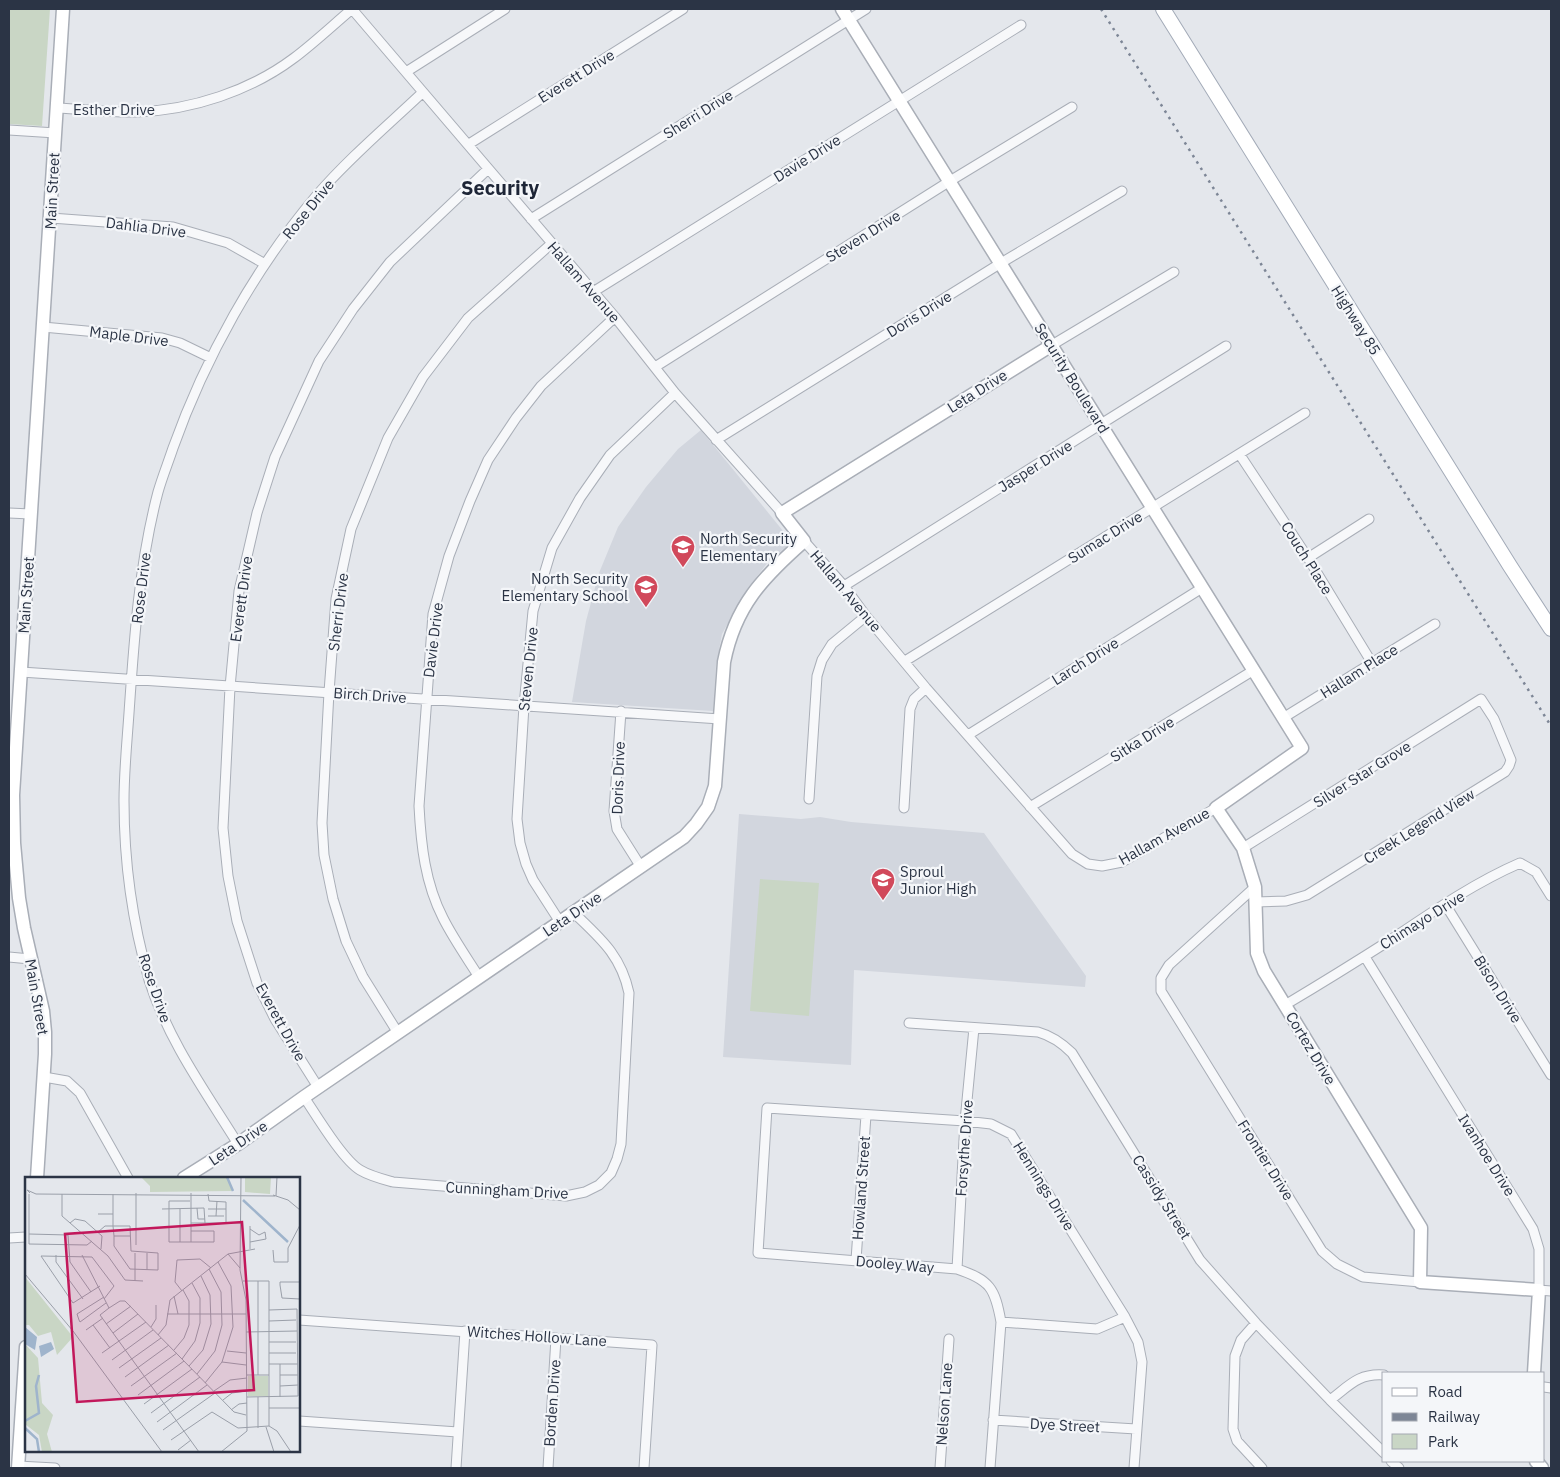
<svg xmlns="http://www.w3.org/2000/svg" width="1560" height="1477" viewBox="0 0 1560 1477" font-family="'IBM Plex Sans',sans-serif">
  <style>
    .built { fill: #d2d6de }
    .green { fill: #c9d6c5 }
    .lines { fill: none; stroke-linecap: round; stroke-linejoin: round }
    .street-casing { stroke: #a9aeb7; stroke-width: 11 }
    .secondary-casing { stroke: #a9aeb7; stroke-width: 15 }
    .primary-casing { stroke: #a3abb8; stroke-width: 16 }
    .street { stroke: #f7f8fa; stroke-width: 9 }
    .secondary { stroke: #fff; stroke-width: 12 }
    .primary { stroke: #fff; stroke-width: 14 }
    .rail { stroke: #7d8696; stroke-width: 2.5; stroke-dasharray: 2.5 5; stroke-linecap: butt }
    .labels { text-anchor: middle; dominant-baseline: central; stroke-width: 4.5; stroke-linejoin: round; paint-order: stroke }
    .street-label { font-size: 15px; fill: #2b3445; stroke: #f4f6f9 }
    .poi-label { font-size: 15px; fill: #2b3445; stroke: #f4f6f9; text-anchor: start }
    .district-label { font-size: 20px; font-weight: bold; fill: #1d2536; stroke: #f4f6f9 }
    .inset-river { fill: none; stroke: #9fb4cc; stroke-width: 2.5 }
    .inset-road { fill: none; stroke: #9a9fa9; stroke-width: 1 }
    .view { fill: #c2185b; fill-opacity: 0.15; stroke: #c2185b; stroke-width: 2.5 }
    .inset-edge { fill: none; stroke: #2b3445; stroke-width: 2.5 }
  </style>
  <rect width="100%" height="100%" fill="#e4e7ec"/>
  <path class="built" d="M701,430L792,542L768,562L747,589L722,634L716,666L713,711L572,702L586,621L599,573L618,527L646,487L678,449Z
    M739,814L801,819L820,817L851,822L984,833L1086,976L1085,987L854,970L851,1065L723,1057Z"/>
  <path class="green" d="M9,9H50L42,126L9,124Z
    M760,879L819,883L809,1016L750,1011Z"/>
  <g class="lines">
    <defs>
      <path id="street" d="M352,9L615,317L675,393L782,513
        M406,72L505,9
        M57,108C84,109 111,113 137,112C192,110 250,91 294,58C314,43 333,25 352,9
        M9,130L56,133
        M469,144L683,9
        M51,218L173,227L228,243L265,264
        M531,219L866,9
        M593,292L1021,25
        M43,327L162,338L180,343L211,358
        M1052,345L1174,272
        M655,367L950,181L1072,107
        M716,440L1001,263L1122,191
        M1240,455L1308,558L1372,663
        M9,513L31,514
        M804,541L844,586L866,616L926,688L1072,854L1088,864L1102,866L1122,862L1216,808
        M1308,558L1369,519
        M844,586L1109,419L1226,346
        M905,661L1305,413
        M21,672L720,719
        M621,711L614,811L617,829L641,867
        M1283,718L1435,624
        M968,735L1202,588
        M809,799L817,676L822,660L832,644L866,616
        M1030,807L1254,670
        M904,808L910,709L914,699L926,688
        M1243,848L1481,699L1494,719L1511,760L1509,766L1505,772L1307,895L1286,901L1255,902
        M1255,887L1169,965L1161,978V991L1322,1251L1337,1264L1363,1277L1420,1282
        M1445,904L1551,1075
        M560,922L533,880L526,864L520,843L517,819L524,706L533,611L552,548L580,498L610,455L675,393
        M9,957L30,959
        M1365,957L1533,1229L1539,1249V1290L1551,1291
        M479,977C467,958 453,938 443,918C425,883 421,845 419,806L433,614L449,556L470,501L488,460L516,418L541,386L615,317
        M1285,1005C1322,983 1359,960 1395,937C1435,910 1476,882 1520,863L1536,872L1551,896
        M909,1023L1038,1032C1052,1036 1062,1043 1072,1053L1200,1260L1256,1323L1330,1400L1384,1453
        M398,1033L363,977L346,941L333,899L324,855L322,823L329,692L336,599L351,529L388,438L423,377L468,318L551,244
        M44,1077L67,1081L80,1093L128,1178
        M318,1087L275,1019L257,983L237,921L228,876L223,828L230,687L239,591L257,513L275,457L319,361L353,309L390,262L488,169
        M304,1097C316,1115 343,1160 360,1170C370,1176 382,1179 393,1182L566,1196L585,1192L599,1185L611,1173L617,1159L621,1144L629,993C621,955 600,938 574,913
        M238,1144C205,1091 168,1040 149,980C132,921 124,861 124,801C124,771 127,742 129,713C134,640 139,564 158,492C162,478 168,463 173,448C205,358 255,268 317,195C349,158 387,126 422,93
        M9,1238L26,1237
        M856,1260L866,1115
        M957,1269L965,1121L974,1028
        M299,1320L652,1345L644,1468
        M1001,1322L1097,1329L1125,1317
        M1256,1323L1241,1340L1235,1356L1233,1429L1237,1441L1262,1468
        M1544,1387L1551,1388
        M1330,1400C1349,1386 1358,1373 1384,1375
        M993,1420L1136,1429
        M299,1421L458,1432
        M1391,1461L1399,1468
        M18,1466L55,1468
        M456,1468L465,1331
        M548,1468L556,1338
        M940,1468L949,1339
        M990,1468L1001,1322C995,1288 990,1280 957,1269L758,1253L767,1108L965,1121L991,1124L1011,1134L1125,1317L1138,1342L1142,1362L1134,1468"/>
      <path id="secondary" d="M842,9L1302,748L1216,808L1243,848L1255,887L1257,953L1264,971L1421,1228L1420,1282L1539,1290L1534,1373
        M37,1178L45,1054V1032L43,1011L24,928L19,898L14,843L13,795L63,9
        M184,1178L238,1144L304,1097L684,837L696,824L708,807L715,786L724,662C735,606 763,577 804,541L782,513L1052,345
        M1536,1461L1542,1468
        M18,1468L26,1347"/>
      <path id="primary" d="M1163,9L1510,566L1551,629"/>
    </defs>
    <use href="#street" class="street-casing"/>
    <use href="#secondary" class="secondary-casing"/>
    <use href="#primary" class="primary-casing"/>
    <use href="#street" class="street"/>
    <use href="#secondary" class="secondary"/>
    <use href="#primary" class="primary"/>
    <path class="rail" d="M1101,9L1551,726"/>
  </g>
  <defs>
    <symbol id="school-pin" viewBox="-11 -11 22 30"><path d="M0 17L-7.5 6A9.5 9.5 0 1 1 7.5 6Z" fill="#d1495b" stroke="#f4f6f9"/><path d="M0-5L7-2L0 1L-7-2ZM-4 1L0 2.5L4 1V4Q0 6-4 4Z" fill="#fff"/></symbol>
  </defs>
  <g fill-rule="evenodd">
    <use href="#school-pin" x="669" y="533" width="28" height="38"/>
    <use href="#school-pin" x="632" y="573" width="28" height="38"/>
    <use href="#school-pin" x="869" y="866" width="28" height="38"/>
  </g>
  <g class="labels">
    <g class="street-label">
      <text transform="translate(576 76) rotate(-32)">Everett Drive</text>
      <text x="114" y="109">Esther Drive</text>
      <text transform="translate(698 114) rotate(-32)">Sherri Drive</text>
      <text transform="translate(807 158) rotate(-32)">Davie Drive</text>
      <text transform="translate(52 191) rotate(-87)">Main Street</text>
      <text transform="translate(308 209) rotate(-51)">Rose Drive</text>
      <text transform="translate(146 227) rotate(7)">Dahlia Drive</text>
      <text transform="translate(863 236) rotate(-32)">Steven Drive</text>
      <text transform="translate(584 282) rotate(49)">Hallam Avenue</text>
      <text transform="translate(919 314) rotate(-32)">Doris Drive</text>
      <text transform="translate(1356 320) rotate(58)">Highway 85</text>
      <text transform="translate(129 336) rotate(7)">Maple Drive</text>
      <text transform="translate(1072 378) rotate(58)">Security Boulevard</text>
      <text transform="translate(977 391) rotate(-32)">Leta Drive</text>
      <text transform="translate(1035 466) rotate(-32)">Jasper Drive</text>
      <text transform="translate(1105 537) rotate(-32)">Sumac Drive</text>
      <text transform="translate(1307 558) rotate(58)">Couch Place</text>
      <text transform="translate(141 588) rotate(-83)">Rose Drive</text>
      <text transform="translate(846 591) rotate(50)">Hallam Avenue</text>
      <text transform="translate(26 595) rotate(-86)">Main Street</text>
      <text transform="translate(241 599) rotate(-82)">Everett Drive</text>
      <text transform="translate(338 612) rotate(-83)">Sherri Drive</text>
      <text transform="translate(433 640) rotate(-83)">Davie Drive</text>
      <text transform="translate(1085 661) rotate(-32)">Larch Drive</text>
      <text transform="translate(528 669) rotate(-84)">Steven Drive</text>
      <text transform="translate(1359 671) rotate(-32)">Hallam Place</text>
      <text transform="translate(370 695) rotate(4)">Birch Drive</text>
      <text transform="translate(1142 739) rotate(-32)">Sitka Drive</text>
      <text transform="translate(1362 774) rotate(-32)">Silver Star Grove</text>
      <text transform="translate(618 778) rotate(-88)">Doris Drive</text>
      <text transform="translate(1419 826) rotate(-32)">Creek Legend View</text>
      <text transform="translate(1164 836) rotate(-29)">Hallam Avenue</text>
      <text transform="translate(572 914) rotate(-34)">Leta Drive</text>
      <text transform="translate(1422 920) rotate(-32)">Chimayo Drive</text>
      <text transform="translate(155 988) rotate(71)">Rose Drive</text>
      <text transform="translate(1498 989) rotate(58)">Bison Drive</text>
      <text transform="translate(37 997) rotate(80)">Main Street</text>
      <text transform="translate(281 1022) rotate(61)">Everett Drive</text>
      <text transform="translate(1311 1048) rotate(59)">Cortez Drive</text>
      <text transform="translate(238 1143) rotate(-34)">Leta Drive</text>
      <text transform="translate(964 1148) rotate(-86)">Forsythe Drive</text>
      <text transform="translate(1487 1155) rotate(58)">Ivanhoe Drive</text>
      <text transform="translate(1266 1160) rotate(58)">Frontier Drive</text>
      <text transform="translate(1044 1186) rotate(58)">Hennings Drive</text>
      <text transform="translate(861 1188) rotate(-86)">Howland Street</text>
      <text transform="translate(507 1190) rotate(3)">Cunningham Drive</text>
      <text transform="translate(1162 1197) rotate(58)">Cassidy Street</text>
      <text transform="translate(895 1264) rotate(5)">Dooley Way</text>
      <text transform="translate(537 1336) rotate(4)">Witches Hollow Lane</text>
      <text transform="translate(552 1403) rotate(-86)">Borden Drive</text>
      <text transform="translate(944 1404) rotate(-86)">Nelson Lane</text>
      <text transform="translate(1065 1425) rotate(3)">Dye Street</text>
    </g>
    <g class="poi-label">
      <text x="700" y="538">North Security<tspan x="700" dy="17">Elementary</tspan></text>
      <text x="628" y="578" text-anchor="end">North Security<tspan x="628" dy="17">Elementary School</tspan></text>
      <text x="900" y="871">Sproul<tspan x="900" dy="17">Junior High</tspan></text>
    </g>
    <g class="district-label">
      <text x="500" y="187">Security</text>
    </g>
  </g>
  <g transform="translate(25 1177)">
    <rect width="275" height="275" fill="#e4e7ec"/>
    <path d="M116,0H202L207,14L125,15V9ZM220,0H246L245,17L220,15ZM0,100L48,160L32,178L26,155L13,159L4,148H0ZM0,167L13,181L17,226L28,238L22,257L27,275H17L14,258L0,247ZM223,199H243V219H223Z" fill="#c9d6c5"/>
    <path d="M0,150L12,160L10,173L0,167ZM26,165L29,172L16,180L14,169Z" fill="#9fb4cc"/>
    <path class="inset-river" d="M202,0L208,14M218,23L263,65M0,244L14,236L11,209L14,198M0,251L12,262L14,275"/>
    <path class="inset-road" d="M5,16L2,13L11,17L250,19M37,17V39L83,79L100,103L118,104M183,17L184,24L201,25V46M248,18L263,23L275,33M251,19L252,0M165,24H144V65H189V54H166M172,31L173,42H180M137,32L179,31L180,46M155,32V65M183,32H201M73,37H88M183,39H199M191,39L192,24M45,46L50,42L60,44L77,59L76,72M166,46H215M225,49V65M225,52L234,58L240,55L241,62L225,65V72M73,55L80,49H105L106,74L133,76V93L105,92L89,69V59L88,49V17M4,57L43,58L45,85L66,115M89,59H105M166,65V16M4,67L62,68L67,64M4,67V17M111,68V16M248,73L249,85H263V71L275,48M122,76V93M203,77L215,91M31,78V85L58,122M57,78L84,131M0,97L48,154L137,275M110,104V76M218,104H244V249M233,104V198M275,105H255V108L257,121L275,122M75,109L48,126L16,79L67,80L89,109L79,122M157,114L150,105L152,83L175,82L186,91M149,119L153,137M79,120L52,137L54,143L55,145L81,126M142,137H221M244,144L271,143M81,147L106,129M68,148L85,171M126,150L131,142V128M61,153L78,141M221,155L272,154M88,156L113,137M133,158L141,148L145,123L203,77L230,72M244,165H271M149,173L159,161L164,148V124L158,113M202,174L221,176M77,176L121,145M244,176H271M157,182L170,164L175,146V121L167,106M87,183L128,153M197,185L221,188M244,187H273M255,187V220M164,189L178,173L186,147L185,118L176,99M94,191L136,161M172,197L190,174L197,148L196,115L184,92M222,198H244M255,198H273M100,200L144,168M180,206L197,185L208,150L206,109L193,85M106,209L152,176M255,209L273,208M189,214L205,203L222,201M113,218L159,184M222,220L273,219L272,132L244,133M233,220V251M198,223L207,216L221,214M119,227L167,192M244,231H275M206,233L214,227L222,226M126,236L175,200M132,245L182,208M244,249L252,254L266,275M241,250L249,275M138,253L190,216M146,263L187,235L213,251L244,249M153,273L166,263M174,275L75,138L84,131L95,124H100L209,235L221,238M196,275L222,254L221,123L215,93L216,0"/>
    <path class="view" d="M217,45L229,213L52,225L40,57Z"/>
    <rect width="275" height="275" class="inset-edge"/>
  </g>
  <rect width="1560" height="1477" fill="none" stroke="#2b3445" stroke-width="20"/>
  <rect x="1382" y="1372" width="162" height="90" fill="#f4f6f9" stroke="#a4a8b1"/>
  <rect x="1392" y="1388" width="25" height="8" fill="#ffffff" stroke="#a4a8b1"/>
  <text x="1428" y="1397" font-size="15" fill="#2b3445">Road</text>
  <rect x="1392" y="1413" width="25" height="8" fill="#7d8696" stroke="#a4a8b1"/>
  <text x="1428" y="1422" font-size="15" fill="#2b3445">Railway</text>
  <rect x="1392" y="1434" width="25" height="15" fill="#c9d6c5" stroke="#a4a8b1"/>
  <text x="1428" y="1447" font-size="15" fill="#2b3445">Park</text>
</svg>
